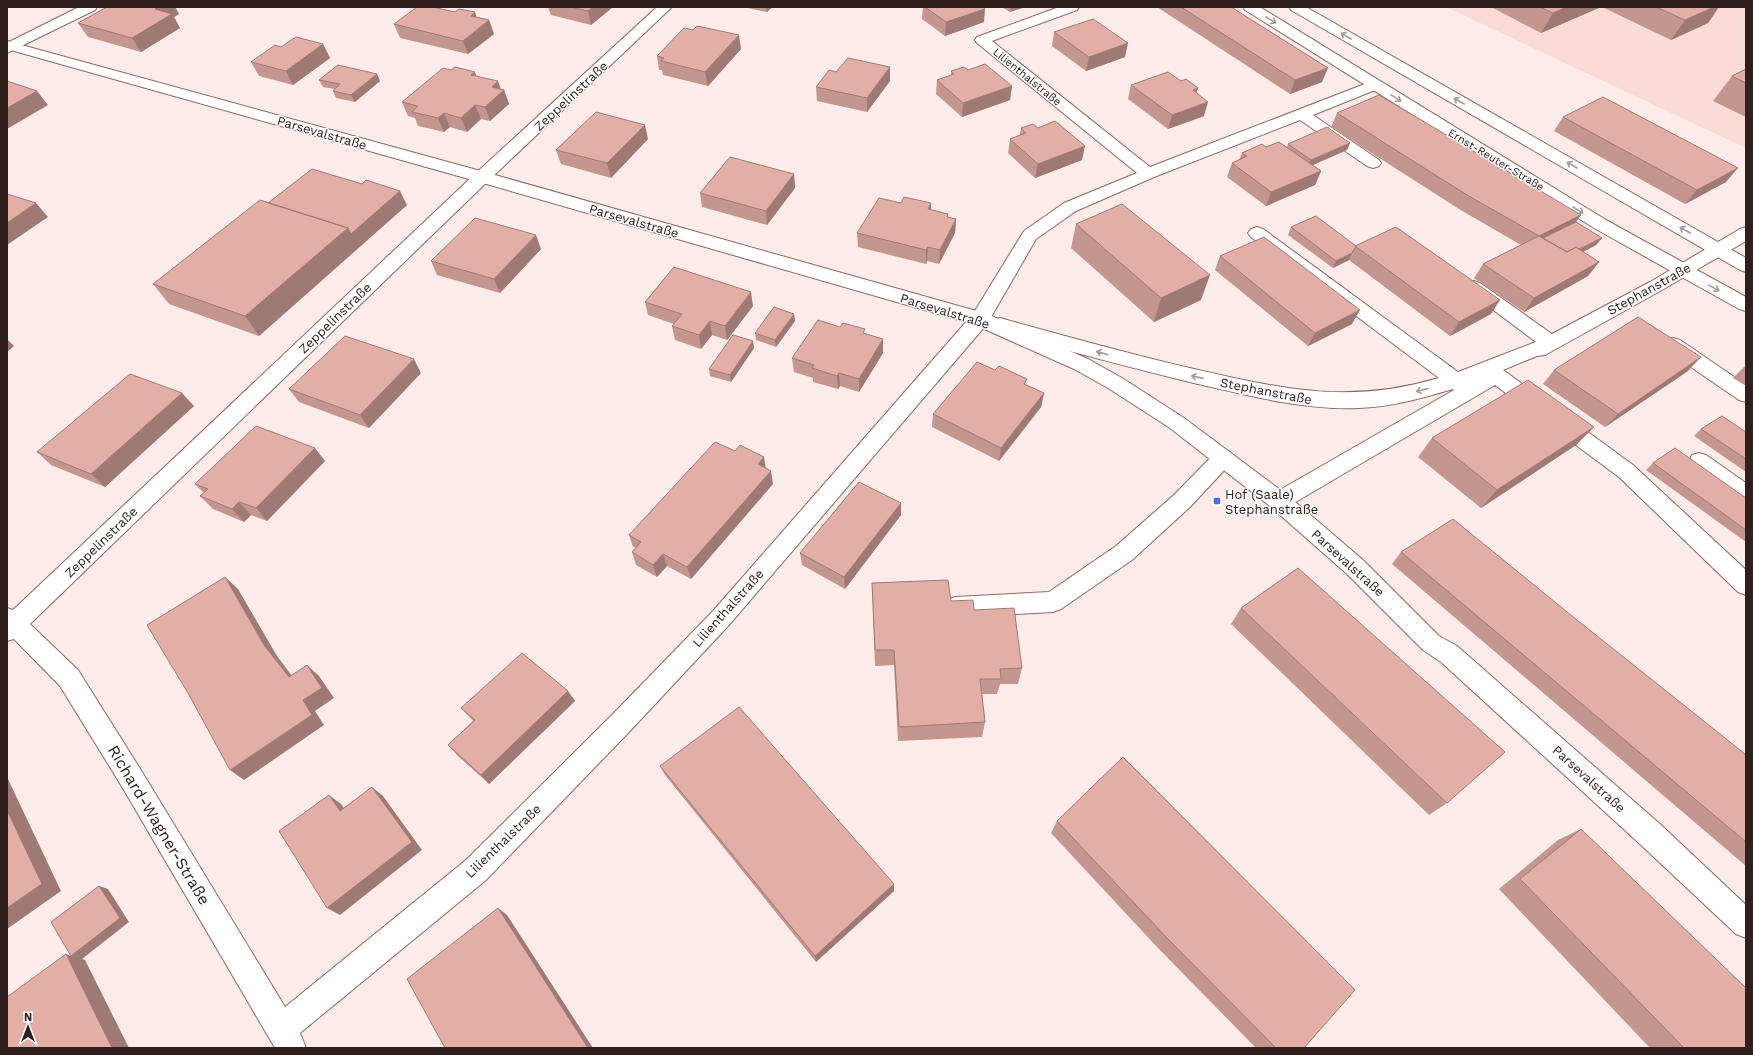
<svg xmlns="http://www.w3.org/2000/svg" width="1753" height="1055" viewBox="0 0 1753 1055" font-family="'Work Sans',sans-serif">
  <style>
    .built { fill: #fadbd6 }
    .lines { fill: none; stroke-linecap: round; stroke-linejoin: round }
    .minor-casing { stroke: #8d6862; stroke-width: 2 }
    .major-casing { stroke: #8d6862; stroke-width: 2 }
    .minor { fill: #fff; fill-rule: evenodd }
    .major { fill: #fff; fill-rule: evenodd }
    .wall { fill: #c3968e }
    .shaded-wall { fill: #9f7a74 }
    .building { fill: #e3aea5; stroke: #9f7a74 }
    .oneway { stroke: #a19b9a }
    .poi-dot { fill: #4a6fe2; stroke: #fdfdfd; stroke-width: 1.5 }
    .labels { text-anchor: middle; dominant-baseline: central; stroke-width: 3; stroke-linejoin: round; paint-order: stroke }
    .far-street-label { font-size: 11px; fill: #2f201e; stroke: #fdfdfd }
    .street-label { font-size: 13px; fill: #2f201e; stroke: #fdfdfd }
    .poi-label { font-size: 13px; fill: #2f201e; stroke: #fdfdfd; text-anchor: start }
    .near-street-label { font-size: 16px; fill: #2f201e; stroke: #fdfdfd }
  </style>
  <rect width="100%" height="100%" fill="#fcebe8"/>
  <path class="built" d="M1446,7H1746V148Z"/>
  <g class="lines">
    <defs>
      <path id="minor" d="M79,7H97L95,10L7,53V43Z
        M657,7H672L488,181L30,624L78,670L139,767L285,1007L466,860L612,715L713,611L973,314L1024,231L1064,203L1137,173L977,43L975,40L977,37L1059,7H1079L1077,10L992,41L1150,167L1370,82L1375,81L1380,82L1382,85L1380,88L1313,115L1379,160L1381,163L1379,166L1373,168L1367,166L1300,120L1154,177L1076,211L1036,239L987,324L729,625L630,731L486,880L300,1033L306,1048H275L121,785L60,686L14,639L7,641V608L13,610L476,173Z
        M1257,227L1263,229L1458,372L1536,342L1468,291L1465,287L1468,283L1474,281L1480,283L1552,334L1650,282L1740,229L1746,227V241L1662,290L1545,355L1537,356L1503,370L1633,465L1746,570V595L1738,592L1619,477L1495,385L1287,507L1279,510L1271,507L1268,501L1271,495L1454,390L1453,389C1422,398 1391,407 1359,408C1304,410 1250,396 1198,384C1129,367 1061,349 993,330L991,325L993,320L1000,318C1065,336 1129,354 1194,369C1283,389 1348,405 1439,378L1251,237L1248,233L1251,229Z
        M1673,338L1680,340L1746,385V402L1739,400L1666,350L1663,345L1666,340Z
        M1223,450L1230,452L1233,458L1230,464L1190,507L1132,560L1061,609L1053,612L955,617L947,614L943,607L947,600L955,597L1049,592L1116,546L1174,495L1216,452Z
        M1699,453L1706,455L1746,483V503L1738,500L1692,467L1689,461L1692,455Z"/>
      <path id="major" d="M1243,7H1260L1606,220L1746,297V311L1739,309L1594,228L1245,10Z
        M1289,7H1306L1746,258V272L1740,270L1291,10Z
        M7,41L488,173L987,314L1088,359L1122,378L1184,418L1287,495L1363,560L1439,636L1457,646L1661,825L1746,905V938L1736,934L1641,845L1441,662L1423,650L1347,574L1271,507L1170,428L1108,388L1074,369L973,324L476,181L7,49Z"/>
    </defs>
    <use href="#minor" class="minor-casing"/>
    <use href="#major" class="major-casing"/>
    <use href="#minor" class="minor"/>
    <use href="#major" class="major"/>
  </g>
  <path class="wall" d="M107,7H175L179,14L174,17L180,28L141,52L88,37L78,23Z
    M548,7H613L591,25L551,15Z
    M743,7H772L767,12Z
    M923,7H983L984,22L945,36L922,19Z
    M1002,7H1025L1010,12Z
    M1157,7H1231L1322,82L1290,94Z
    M1491,7H1601L1541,33Z
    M1602,7H1719L1708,23L1671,40Z
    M455,12L489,20L494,34L468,54L400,38L394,24Z
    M1054,32L1125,57L1086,71L1052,46Z
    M323,44L330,58L293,85L259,76L251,62L281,47Z
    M741,49L708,86L663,75L662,70H659L657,56Z
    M890,67V81L867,112L817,101L816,87Z
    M1746,69V117L1713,101L1732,76Z
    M968,70L1012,86L1010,100L962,117L936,94L937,80L951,75V71Z
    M377,74L380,81L355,102L336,98L333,91L334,89L323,87L319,80Z
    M476,76L500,89L504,90L509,104L490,121L481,119L467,132L450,127L444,132L418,126L415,118L408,116L402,102Z
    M1131,85L1204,116L1168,129L1128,99Z
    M1337,113L1581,215L1576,222L1602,238L1596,245L1583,252L1599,262L1588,276L1524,312L1474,278L1483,264L1521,245L1459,209L1331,127Z
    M1563,117L1726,182L1685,204L1554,131Z
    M1021,128L1082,160L1035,178L1008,153L1010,139L1020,135Z
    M648,139L611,178L561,164L556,150Z
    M1350,143L1347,150L1313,165L1321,171L1315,185L1266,206L1227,177L1232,163L1239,160L1242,153L1266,147H1287L1288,144Z
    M794,174L795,188L767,225L702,207L700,193Z
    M901,203H931V210L948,217L956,219L955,233L939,264L927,261L926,264L858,247L857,233Z
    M407,205L259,336L169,304L153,284Z
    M1076,224L1201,300L1154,322L1071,248Z
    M1291,227L1356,246L1491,314L1450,336L1349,260L1333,268L1288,235Z
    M541,249L500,293L437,275L431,261Z
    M1220,256L1352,324L1308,346L1215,270Z
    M645,302L753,306L727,340L712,335L701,349L675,340L672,326L674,324L648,315Z
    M794,314L795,321L776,347L756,340L755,333Z
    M865,334L883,339V353L859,392L840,386L838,389L813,382V378L794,372L792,358Z
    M754,348L731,382L710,376L709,369Z
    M1746,365V386L1733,378Z
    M1554,370L1688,371L1605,427L1543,384Z
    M421,373L369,428L299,402L289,389Z
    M1026,385L1044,393L1041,407L999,461L932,427L933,414Z
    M194,406L105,487L51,465L37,452Z
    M1594,427L1576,445L1481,508L1418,457L1432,438Z
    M1701,429L1746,432V472L1694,436Z
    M325,461L267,521L251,515L244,522L213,509L200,496L204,493L195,484Z
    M1653,463L1746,498V542L1646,470Z
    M766,469L773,484L691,579L667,566L657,577L636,565L632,552L636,548L633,547L629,535Z
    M901,503V515L845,589L802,565L800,553Z
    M1401,552L1577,620L1746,755V866L1392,564Z
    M872,583L951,601L974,610L1022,668L1018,684H1000L997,694H982L985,722L982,737L898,741L894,665L875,666Z
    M1241,608L1447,803L1429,815L1231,624Z
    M568,691L575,701L489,784L457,755L448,745L473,721L461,708Z
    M660,766L894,891L816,962L665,775Z
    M1057,821L1304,1048H1256L1157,947L1051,833Z
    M1581,829L1746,1048H1650L1499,889L1558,840Z"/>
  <path class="shaded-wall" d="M159,7H175L179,14L174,17L180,28L141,52L132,38L155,9Z
    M593,7H613L591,25L588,11Z
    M766,7H772L767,12Z
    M1011,7H1025L1010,12Z
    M1567,7H1601L1541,33L1553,13Z
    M1714,7H1719L1708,23L1671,40L1685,20Z
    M985,9L984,22L945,36L946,22Z
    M475,12L479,26L471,16Z
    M489,20L494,34L468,54L463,41Z
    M739,35L741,49L708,86L705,72Z
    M1128,43L1125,57L1086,71L1089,57Z
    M323,44L330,58L293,85L286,71Z
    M890,67V81L867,112V98Z
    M1328,68L1322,82L1290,94L1295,80Z
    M475,72L480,86L471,75Z
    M377,74L380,81L355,102L351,95Z
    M498,81L502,92L504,90L509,104L490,121L485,107L492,87Z
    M1012,86L1010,100L962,117L963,103Z
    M1198,88L1194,102L1193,90Z
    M37,91L48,105L7,129V108Z
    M1208,102L1204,116L1168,129L1172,115Z
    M475,105L481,119L467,132L461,118Z
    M444,113L450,127L444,132L438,118Z
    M645,125L648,139L611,178L607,163Z
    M1350,143L1347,150L1308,167L1311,160Z
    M1085,146L1082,160L1035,178L1038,164Z
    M1738,168L1726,182L1685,204L1697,190Z
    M1321,171L1315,185L1266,206L1271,192Z
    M794,174L795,188L767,225L766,211Z
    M400,191L407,205L259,336L245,316L348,228Z
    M36,203L48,217L7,245V223Z
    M931,203V217L928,209Z
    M1581,215L1570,229L1538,245L1539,236Z
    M956,219L955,233L939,264L940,250Z
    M536,235L541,249L500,293L494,279Z
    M1602,238L1596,245L1556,266L1562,259Z
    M928,247L927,261L926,264V250Z
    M1352,253L1349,260L1333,268L1336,261Z
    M1599,262L1588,276L1524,312L1534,298Z
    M1210,275L1201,300L1154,322L1161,298Z
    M751,292L753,306L727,340L725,326Z
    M1500,300L1491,314L1450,336L1459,322Z
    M1360,310L1352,324L1308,346L1315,333Z
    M794,314L795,321L776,347L775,340Z
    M710,321L712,335L701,349L699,335Z
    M7,339L14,346L7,352Z
    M883,339V353L859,392V379Z
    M753,341L754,348L731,382L730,375Z
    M1701,357L1688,371L1605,427L1618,414Z
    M414,359L421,373L369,428L360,415Z
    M839,373L840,386L838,389L837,376Z
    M182,393L194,406L105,487L91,474Z
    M1044,393L1041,407L999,461L1001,448Z
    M1594,427L1576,445L1481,508L1497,490Z
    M315,448L325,461L267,521L256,508Z
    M764,457L766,470L758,464Z
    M771,471L773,484L691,579L687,567Z
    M239,502L251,515L244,522L232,509Z
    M901,503V515L845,589L844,577Z
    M663,554L667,566L657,577L653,565Z
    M225,577L238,589L277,656L301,688L289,677L264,645Z
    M307,665L319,676L334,698L315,711L324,725L244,780L230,770L303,700Z
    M568,691L575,701L489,784L481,775Z
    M7,777L61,891L7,929Z
    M372,787L383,796L422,850L340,915L327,908Z
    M329,795L341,804L352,820L340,811Z
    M894,884V891L816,962L815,956Z
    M99,886L108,889L129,922L82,959L85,960L129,1048H112L66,954L71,956Z
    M498,908L507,915L593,1048H588Z"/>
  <path class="building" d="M107,7H159L155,9L172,14L132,38L78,23Z
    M417,7H432L455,12L459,9L475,12L471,16L489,20L463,41L394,24Z
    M571,7H593L588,11Z
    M925,7H983L985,9L946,22Z
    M1181,7H1231L1328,68L1295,80Z
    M1540,7H1567L1553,13Z
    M1656,7H1714L1685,20Z
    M1093,19L1128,43L1089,57L1054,32Z
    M697,26L739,35L705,72L661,61L664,58L657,56L684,28L693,30Z
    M296,37L323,44L286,71L251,62L275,45L281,47Z
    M848,58L890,67L867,98L816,87L829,70L836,72Z
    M985,64L1012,86L963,103L937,80L954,74L951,71L964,67L968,70Z
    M338,65L377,74L351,95L333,91L340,84L319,80Z
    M455,67L475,72L471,75L498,81L492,87L504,90L485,107L475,105L461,118L444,113L438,118L412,112L418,106L402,102L443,68L451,70Z
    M1746,69V83L1732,76Z
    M1168,72L1181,81L1186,79L1198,88L1193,90L1208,102L1172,115L1131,85Z
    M7,81L37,91L7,108Z
    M1379,95L1581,215L1539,236L1467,195L1337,113Z
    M1603,97L1738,168L1697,190L1563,117Z
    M596,112L645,125L607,163L556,150Z
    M1055,121L1085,146L1038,164L1010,139L1026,133L1021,128L1033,124L1038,128Z
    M1327,127L1350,143L1311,160L1288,144Z
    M1279,142L1321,171L1271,192L1232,163L1247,156L1242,153L1262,144L1266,147Z
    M730,157L794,174L766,211L700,193Z
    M312,169L362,184L366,180L400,191L351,234L348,228L268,203Z
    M7,194L36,203L7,223Z
    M904,197L931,203L928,209L948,214L947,217L956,219L940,250L928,247L926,250L857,233L879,198L901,203Z
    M260,200L348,228L245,316L153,284Z
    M1122,204L1210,275L1161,298L1076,224Z
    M1316,216L1356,246L1352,253L1336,261L1291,227Z
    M475,218L536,235L494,279L431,261Z
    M1576,222L1602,238L1579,249L1576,247L1567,252L1543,238Z
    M1396,227L1500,300L1459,322L1355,246Z
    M1539,236L1567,252L1576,247L1599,262L1534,298L1483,264Z
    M1264,237L1360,310L1315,333L1220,256Z
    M674,267L751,292L725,326L710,321L699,335L672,326L682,314L645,302Z
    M774,307L794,314L775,340L755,333Z
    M1638,317L1701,357L1618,414L1554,370Z
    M818,320L840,327L843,323L865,329L863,333L883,339L859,379L839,373L837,376L812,368L814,365L792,358Z
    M733,335L753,341L730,375L709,369Z
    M345,336L414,359L360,415L289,389Z
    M977,362L995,370L999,366L1027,379L1024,384L1044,393L1001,448L933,414Z
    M130,374L182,393L91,474L37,452Z
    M1528,380L1594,427L1497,490L1432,438Z
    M1722,416L1746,432V459L1701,429Z
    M256,426L315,448L256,508L239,502L232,509L200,496L208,489L195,484Z
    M715,442L735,451L740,445L764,457L758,464L771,471L687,567L663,554L653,565L632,552L641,542L629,535Z
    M1675,448L1746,498V530L1653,463Z
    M859,482L901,503L844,577L800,553Z
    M1453,519L1577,620L1715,730L1746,755V842L1401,552Z
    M1298,568L1505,752L1447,803L1241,608Z
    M225,577L264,645L289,677L307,665L322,688L303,700L312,715L230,770L188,693L147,625Z
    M948,580L951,601L973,600L974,610L1014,608L1022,668L1000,669L1001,679H980L985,722L899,727L894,650H875L872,583Z
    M522,653L568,691L481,775L448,745L475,720L461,708Z
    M739,707L894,884L815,956L660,766Z
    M1123,757L1355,990L1304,1048H1276L1167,938L1057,821Z
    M372,787L412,842L327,908L279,831L329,795L340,811Z
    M7,810L42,884L7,908Z
    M1581,829L1746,988V1048H1684L1520,879Z
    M99,886L120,918L71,956L51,922Z
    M498,908L588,1048H445L407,979Z
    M66,954L112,1048H7V997Z"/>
  <defs><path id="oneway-shaft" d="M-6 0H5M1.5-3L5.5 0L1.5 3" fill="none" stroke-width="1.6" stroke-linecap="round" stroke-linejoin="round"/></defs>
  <g class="oneway">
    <use href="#oneway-shaft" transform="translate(1271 20) rotate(32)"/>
    <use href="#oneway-shaft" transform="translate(1346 36) rotate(-150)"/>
    <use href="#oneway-shaft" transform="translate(1396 98) rotate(32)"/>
    <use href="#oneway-shaft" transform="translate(1459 101) rotate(-150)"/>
    <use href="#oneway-shaft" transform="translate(1572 165) rotate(-150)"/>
    <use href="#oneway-shaft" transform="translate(1578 210) rotate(31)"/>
    <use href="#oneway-shaft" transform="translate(1685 230) rotate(-150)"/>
    <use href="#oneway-shaft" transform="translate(1714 288) rotate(29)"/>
    <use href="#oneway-shaft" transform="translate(1102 353) rotate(-164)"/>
    <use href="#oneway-shaft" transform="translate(1197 377) rotate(-167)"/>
    <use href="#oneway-shaft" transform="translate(1422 390) rotate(165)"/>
  </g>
  <rect class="poi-dot" x="1213" y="497" width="8" height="8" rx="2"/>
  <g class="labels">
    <g class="far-street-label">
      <text transform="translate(1027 77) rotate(39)">Lilienthalstraße</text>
      <text transform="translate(1496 160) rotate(31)">Ernst-Reuter-Straße</text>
    </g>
    <g class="street-label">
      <text transform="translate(571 96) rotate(-43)">Zeppelinstraße</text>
      <text transform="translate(322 133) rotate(16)">Parsevalstraße</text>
      <text transform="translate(634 221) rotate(16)">Parsevalstraße</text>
      <text transform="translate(1649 289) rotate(-29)">Stephanstraße</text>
      <text transform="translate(945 311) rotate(17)">Parsevalstraße</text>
      <text transform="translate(335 318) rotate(-44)">Zeppelinstraße</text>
      <text transform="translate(1266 391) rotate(11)">Stephanstraße</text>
      <text transform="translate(101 542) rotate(-44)">Zeppelinstraße</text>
      <text transform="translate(1348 563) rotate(42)">Parsevalstraße</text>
      <text transform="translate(728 608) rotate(-48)">Lilienthalstraße</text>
      <text transform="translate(1589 779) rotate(42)">Parsevalstraße</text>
      <text transform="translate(503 841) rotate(-44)">Lilienthalstraße</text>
    </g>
    <g class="poi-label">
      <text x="1225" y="494">Hof (Saale)<tspan x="1225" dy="15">Stephanstraße</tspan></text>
    </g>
    <g class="near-street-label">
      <text transform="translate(159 825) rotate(59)">Richard-Wagner-Straße</text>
    </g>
  </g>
  <rect width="1753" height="1055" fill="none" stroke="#2f201e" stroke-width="16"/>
  <g transform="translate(28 1027)" stroke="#fdfdfd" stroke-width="3" paint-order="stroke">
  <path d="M0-3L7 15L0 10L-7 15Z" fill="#2f201e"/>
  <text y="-6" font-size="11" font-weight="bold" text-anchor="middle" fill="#2f201e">N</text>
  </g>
</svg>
